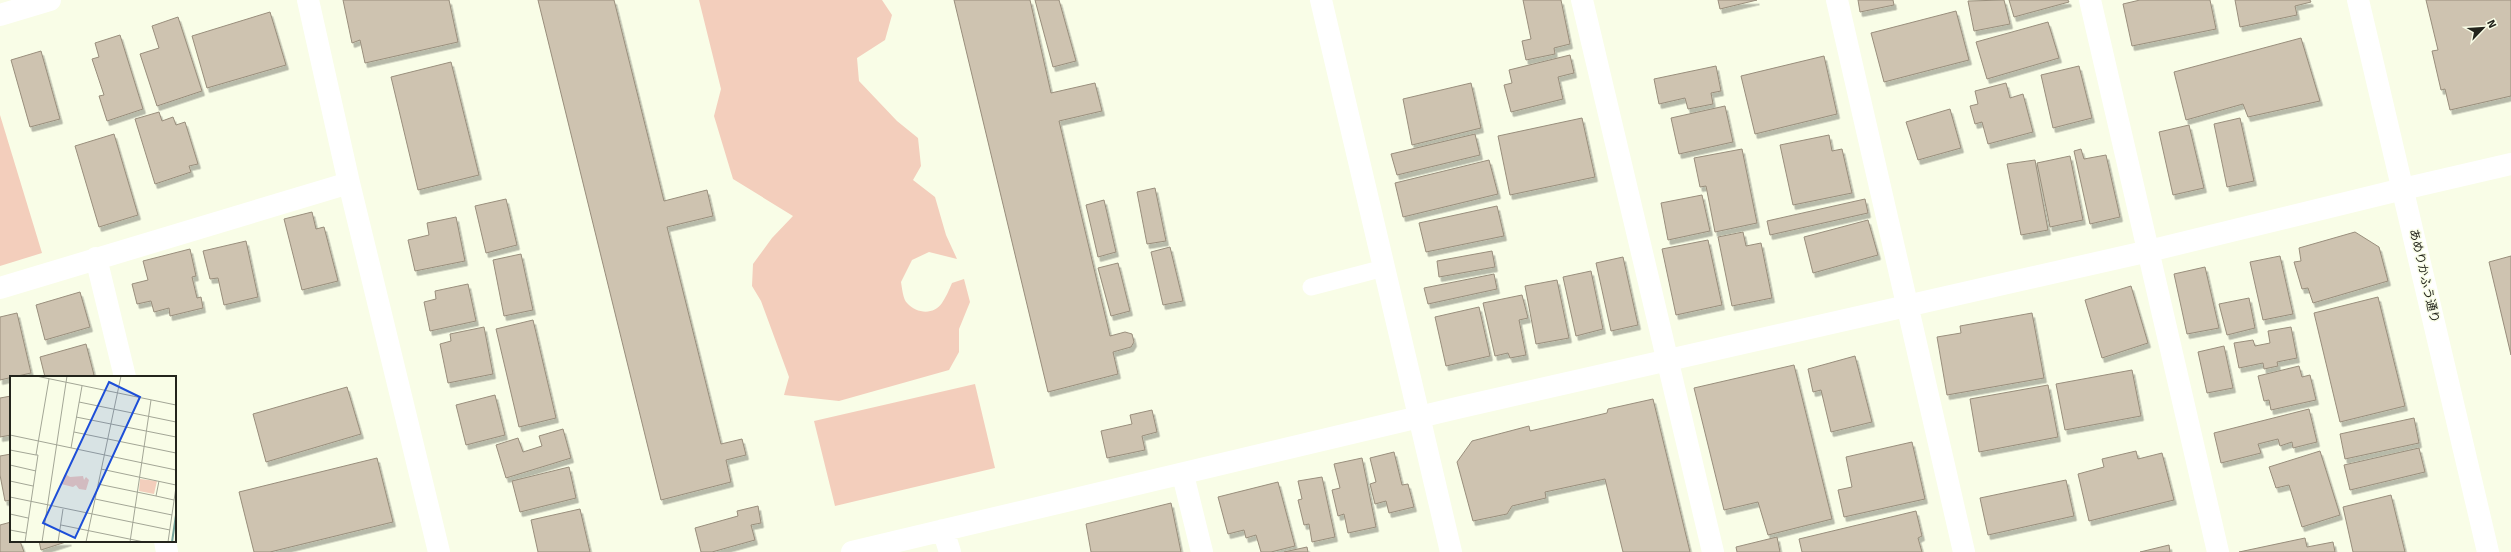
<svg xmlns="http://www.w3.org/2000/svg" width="2511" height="552" viewBox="0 0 2511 552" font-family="Signika,'Noto Sans JP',sans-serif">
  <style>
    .green { fill: #f3cebc }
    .building { fill: #cec3b0; stroke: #998e7c; filter: url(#shadow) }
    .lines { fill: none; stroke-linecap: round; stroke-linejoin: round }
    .lane { stroke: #fff; stroke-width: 17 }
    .street { stroke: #fff; stroke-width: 22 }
    .secondary { stroke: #fff; stroke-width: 22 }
    .labels { text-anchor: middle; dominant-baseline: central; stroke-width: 3; stroke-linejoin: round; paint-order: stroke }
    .street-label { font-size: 12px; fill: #23241c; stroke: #f9fde7 }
    .inset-river { fill: none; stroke: #77a59c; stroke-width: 2 }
    .inset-road { fill: none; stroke: #a3a696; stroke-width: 1 }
    .view { fill: #1d4ed8; fill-opacity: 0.15; stroke: #1d4ed8; stroke-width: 2 }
    .inset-edge { fill: none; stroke: #23241c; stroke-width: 2 }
  </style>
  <defs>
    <filter id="shadow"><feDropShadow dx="2.5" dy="4.5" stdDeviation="0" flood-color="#0004"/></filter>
  </defs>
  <rect width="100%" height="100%" fill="#f9fde7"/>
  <path class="green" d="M699,0H882L892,15L885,40L857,58L859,81L897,121L918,138L921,166L913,180L935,197L946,235L957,259L929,252L912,260L901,282C902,288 903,299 907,303C917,314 934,315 942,303C946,297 949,290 952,283L964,279L970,302L959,329V352L949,370L839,401L784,395L789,377L761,301L752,286L753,264L772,238L793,216L733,179L714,116L721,89Z
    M0,115L42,253L0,266Z
    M975,384L995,468L835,506L814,421Z"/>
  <path class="building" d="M343,0H449L458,42L365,63L360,40L352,43Z
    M538,0H614L664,201L707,190L713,216L667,227L721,444L742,439L746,455L726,460L731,482L661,500Z
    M954,0H1030L1051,93L1095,83L1102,111L1059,121L1110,336L1125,332L1132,334L1134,342L1131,347L1113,352L1118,374L1048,392Z
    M1035,0H1059L1076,61L1053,67Z
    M1523,0H1561L1570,44L1554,48L1555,54L1526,60L1522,41L1531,39Z
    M1718,0H1757L1720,9Z
    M1858,0H1893L1894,5L1860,12Z
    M2004,0L2010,24L1974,31L1968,1Z
    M2009,0H2068L2069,2L2014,17Z
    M2140,0H2210L2216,29L2132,46L2123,4Z
    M2235,0H2310L2311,2L2295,6L2297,15L2240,27Z
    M2426,0H2511V96L2450,110L2445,89L2441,90L2432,51L2438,50Z
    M1956,11L1969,60L1884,82L1871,33Z
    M270,12L286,65L207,88L192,36Z
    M178,17L202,91L157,106L140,54L159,48L152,26Z
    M2048,22L2059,58L1987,79L1976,42Z
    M120,35L143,109L107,121L99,96L104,95L92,59L99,57L95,43Z
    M2301,38L2320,101L2248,117L2243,104L2186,120L2174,72Z
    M41,51L60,119L30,127L11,60Z
    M1570,55L1574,73L1558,77L1563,99L1511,112L1504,85L1512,83L1509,70Z
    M1824,56L1837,114L1755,134L1741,76Z
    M451,62L479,175L418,190L391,77Z
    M1716,66L1721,91L1711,93L1713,104L1688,109L1685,98L1659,104L1654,79Z
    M2079,66L2092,118L2053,128L2041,75Z
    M1471,83L1481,128L1412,145L1403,99Z
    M2006,83L2010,98L2023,94L2033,132L1988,144L1982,122L1975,124L1970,106L1978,104L1975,91Z
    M1725,106L1733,142L1679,154L1671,118Z
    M1950,109L1961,148L1918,160L1906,122Z
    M159,112L162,121L173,117L176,125L185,122L198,164L189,166L191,172L155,184L135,119Z
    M1582,118L1595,177L1510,195L1498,136Z
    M2240,118L2254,181L2227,187L2214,124Z
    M2189,125L2204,188L2173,195L2159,132Z
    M114,134L138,215L99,227L75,146Z
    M1475,134L1480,155L1397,175L1391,154Z
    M1829,135L1832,151L1842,149L1852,193L1793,205L1780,145Z
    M1742,149L1757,223L1715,232L1706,186L1700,187L1694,158Z
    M2081,149L2084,159L2106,155L2120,217L2090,224L2074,151Z
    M2070,156L2083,220L2050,227L2037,163Z
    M1489,160L1498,194L1403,217L1395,183Z
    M2035,160L2048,230L2021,235L2007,164Z
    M1155,188L1166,241L1147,244L1137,192Z
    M1702,195L1710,231L1668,240L1661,203Z
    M506,199L517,245L486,253L475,206Z
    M1865,199L1868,213L1770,235L1767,221Z
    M1104,200L1116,252L1098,257L1086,205Z
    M1497,206L1504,236L1426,252L1419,223Z
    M312,212L316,229L324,227L338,281L302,290L284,219Z
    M456,217L465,261L415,271L408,240L429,235L427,223Z
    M1868,220L1878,255L1813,273L1804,237Z
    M1743,232L1746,246L1761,243L1772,298L1732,306L1718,237Z
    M2355,232L2379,247L2388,281L2313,303L2308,288L2302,289L2294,262L2301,261L2299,248Z
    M1708,240L1722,305L1676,315L1662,249Z
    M246,241L258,297L224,305L218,278L210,279L203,251Z
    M1170,247L1183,301L1163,305L1151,252Z
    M190,249L196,276L192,277L197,298L201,297L203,308L170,316L169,308L154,312L151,301L137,304L132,284L148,280L143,261Z
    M1492,251L1495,267L1439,277L1437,261Z
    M521,254L533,310L504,316L493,260Z
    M2280,256L2293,314L2263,320L2250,262Z
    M2511,256V355L2489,262Z
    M1623,257L1638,325L1611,331L1596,263Z
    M1118,263L1130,311L1111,316L1098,268Z
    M2205,267L2219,328L2187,334L2174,274Z
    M1591,271L1603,329L1576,336L1563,277Z
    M1494,274L1497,289L1428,304L1424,288Z
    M1557,280L1569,338L1536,344L1525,286Z
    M468,284L476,321L430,331L424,302L436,299L435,291Z
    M2131,286L2148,343L2102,358L2085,300Z
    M80,292L90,327L45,340L36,305Z
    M1522,295L1528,318L1519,320L1526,355L1510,358L1508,353L1495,356L1483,303Z
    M2378,297L2405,406L2340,422L2314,313Z
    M2249,298L2255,328L2227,335L2219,304Z
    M1479,307L1490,356L1446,366L1435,317Z
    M17,313L31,373L0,380V317Z
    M2032,313L2044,378L1947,395L1937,337L1961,333L1960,326Z
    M533,320L556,418L519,427L496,329Z
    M484,327L493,374L448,383L440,344L451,341L450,334Z
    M2291,327L2297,358L2277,362L2278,366L2264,369L2263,363L2239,368L2234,343L2253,340L2255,346L2270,343L2268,331Z
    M86,344L94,375L87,377H45L40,357Z
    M2224,346L2233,388L2207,393L2198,352Z
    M1855,356L1872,422L1831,432L1821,390L1813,392L1808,369Z
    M1794,365L1832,519L1768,535L1758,502L1724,510L1694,388Z
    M2299,366L2302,377L2310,375L2316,400L2271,410L2269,400L2264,401L2258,376Z
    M2132,370L2141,416L2065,430L2056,384Z
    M2048,385L2058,437L1979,452L1970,399Z
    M347,387L361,434L266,462L253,414Z
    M495,395L505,435L466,445L456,405Z
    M11,396V435L0,437V398Z
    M1653,399L1690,552H1623L1605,479L1545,492L1546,498L1512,506L1507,514L1473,521L1457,462L1472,441L1529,426L1530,431L1607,413L1608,409Z
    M2309,409L2317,442L2293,448L2292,442L2280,446L2278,439L2258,444L2261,453L2221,463L2214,433Z
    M1152,410L1157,432L1142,436L1145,450L1107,458L1101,431L1132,424L1130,415Z
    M2414,418L2419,443L2345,459L2340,434Z
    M563,429L571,458L506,478L496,445L518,438L523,452L542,446L539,436Z
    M1912,442L1925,499L1844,517L1838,490L1852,487L1846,457Z
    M2419,448L2425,472L2350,490L2344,465Z
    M2136,451L2138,459L2162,453L2174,500L2089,521L2078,474L2104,467L2102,459Z
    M2320,451L2340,515L2302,527L2289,485L2276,488L2269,467Z
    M1394,452L1402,485L1408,484L1414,507L1389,513L1386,501L1375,504L1370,484L1376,482L1370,458Z
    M11,454V500L5,501L0,475V456Z
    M377,458L393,522L270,552H254L239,492Z
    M1362,458L1376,527L1348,533L1344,514L1338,516L1332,490L1340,488L1334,464Z
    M569,467L576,498L520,512L512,481Z
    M1322,477L1335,537L1312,542L1309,524L1304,525L1298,500L1302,499L1298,481Z
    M2066,480L2074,516L1988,535L1980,498Z
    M1278,482L1295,546L1271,552H1261L1256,535L1246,538L1244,530L1228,534L1218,497Z
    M2391,495L2405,552H2353L2343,507Z
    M1171,503L1181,552H1091L1086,524Z
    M758,506L761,523L751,525L755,540L712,552H701L695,528L738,516L737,511Z
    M580,509L590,552H538L531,520Z
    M1916,511L1922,536L1918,538L1922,552H1802L1799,539Z
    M11,522V541H20L24,552H0V525Z
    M1777,537L1780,552H1737L1736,547Z
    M2305,538L2307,547L2333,542L2335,552H2239Z
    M39,541H69L41,550Z
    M2169,545L2170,552H2140Z
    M1307,547L1308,552H1284Z"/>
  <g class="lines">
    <path class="lane" d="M1311,287L1384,268"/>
    <path class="street" d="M308,0L349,183L439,552
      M1582,0L1713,552
      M1837,0L1964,552
      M2090,0L2218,552
      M96,258L125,377
      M0,288L349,183
      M1183,475L1202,552
      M943,530L950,552
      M165,541L167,552
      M852,552L1457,408L2149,251L2403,189"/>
    <path class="secondary" d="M1321,0L1451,552
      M2358,0L2488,552
      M0,15L50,0
      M2403,189L2511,164"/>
  </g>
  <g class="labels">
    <g class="street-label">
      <text transform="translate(2424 276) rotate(77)">あめりかふう通り</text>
    </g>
  </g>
  <g transform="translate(10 376)">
    <rect width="166" height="166" fill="#f9fde7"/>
    <path d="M55,98L60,101L73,100L74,104L76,101L79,104L76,114L69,113L66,109L63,111L51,108ZM130,103L147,105L144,118L129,115Z" fill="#f3cebc"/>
    <path class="inset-river" d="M162,166L166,139"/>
    <path class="inset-road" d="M26,0L166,29M69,26L166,46M66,41L166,61M64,56L166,77M0,59L166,94M61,72L72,10M0,74L26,79L39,3M0,89L26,95M91,93L166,109M0,105L23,110M88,108L146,120L149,105M146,120L164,124M0,121L160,154M85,123L162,139M0,138L18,142M51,149L134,166M0,154L16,157M15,166L28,79H26M32,166L57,0M48,166L53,133M76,166L111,0M120,166L141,24M158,166L166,111"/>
    <path class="view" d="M99,6L130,21L65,162L33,147Z"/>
    <rect width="166" height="166" class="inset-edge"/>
  </g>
  <g transform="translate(2483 28) rotate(65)" stroke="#f9fde7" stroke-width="3" paint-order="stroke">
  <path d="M0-3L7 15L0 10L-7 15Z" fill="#23241c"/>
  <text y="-6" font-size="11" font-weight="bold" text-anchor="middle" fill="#23241c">N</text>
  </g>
</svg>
